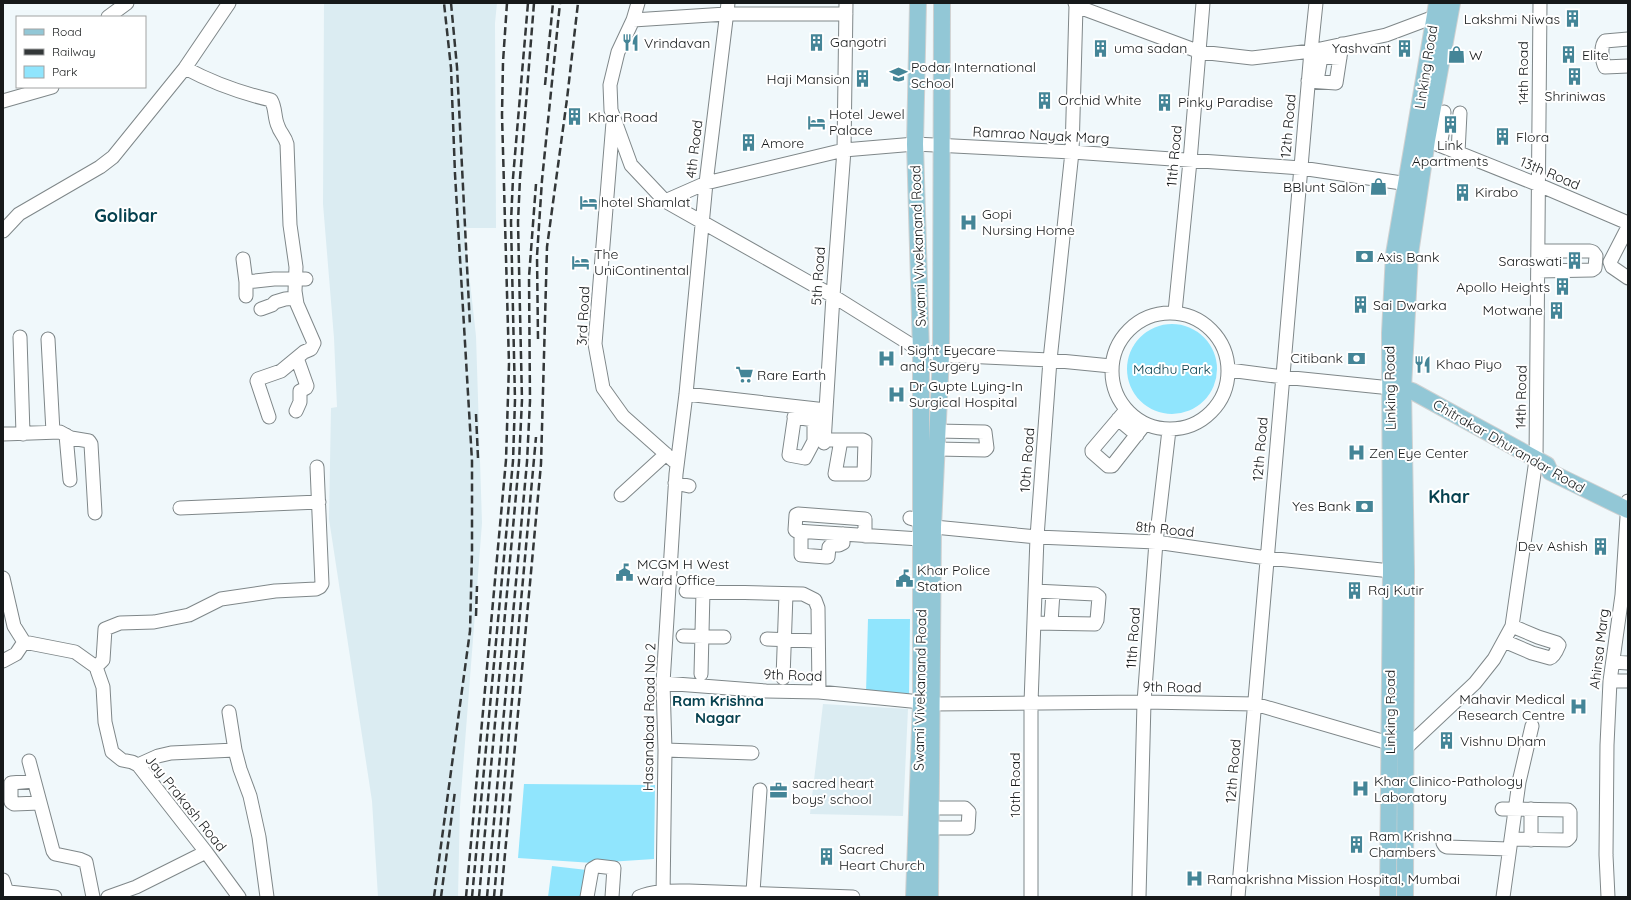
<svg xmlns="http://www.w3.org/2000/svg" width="1631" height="900" viewBox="0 0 1631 900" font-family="Quicksand,sans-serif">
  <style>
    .built { fill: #dbecf2 }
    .green { fill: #90e5fd }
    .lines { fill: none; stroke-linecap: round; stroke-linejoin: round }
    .minor-casing { stroke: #7f8789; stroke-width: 15 }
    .major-casing { stroke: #d0d1d1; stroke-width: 18 }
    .minor { stroke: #fff; stroke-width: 13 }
    .major { stroke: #92c7d6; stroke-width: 16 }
    .rail { stroke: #333738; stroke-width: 2.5; stroke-dasharray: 8 4; stroke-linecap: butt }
    .labels { text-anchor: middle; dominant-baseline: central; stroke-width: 4; stroke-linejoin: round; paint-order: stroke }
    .poi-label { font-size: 14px; fill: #16191a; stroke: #fff; text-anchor: start }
    .street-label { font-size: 14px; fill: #16191a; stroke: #fff }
    .park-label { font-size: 14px; fill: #08404e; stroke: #fff }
    .neighbourhood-label { font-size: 15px; font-weight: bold; fill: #06414f; stroke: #fff }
    .district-label { font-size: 18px; font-weight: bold; fill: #06414f; stroke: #fff }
  </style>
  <rect width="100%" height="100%" fill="#f0f8fb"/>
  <path class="built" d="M324,3H497L495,23L496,228H464L476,336L482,523L460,807L458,897H378L372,801L329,519L331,408L337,407L334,338L323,204Z
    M823,704L908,709L903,816L810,814Z"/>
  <path class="green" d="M1127 369a45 45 0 1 1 90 0a45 45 0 1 1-90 0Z
    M868,619H910L909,698L866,693Z
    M524,784L655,785L654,859L593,863L518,858Z
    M552,866L587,870L584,897H548Z"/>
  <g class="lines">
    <defs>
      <path id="minor" d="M638,3L633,20L618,52L610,85L611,110L631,165L665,201L833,296L921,351L941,355L1050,360L1111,366
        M1076,6L1200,52L1252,58L1311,51L1386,35L1442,14
        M108,17L127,3
        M633,20L726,14H846
        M1628,39L1605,41C1600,46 1602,61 1605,67L1628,66
        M185,68C213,83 241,93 271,100C276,108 274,118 278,126C280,133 285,136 287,144L290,225L296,267L295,291L297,304L314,343L311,349L304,352L281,371L258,379L257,381L269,417
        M1308,81L1336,83L1342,44
        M1317,81L1321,57L1340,58
        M3,101L52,87
        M613,122L595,344L603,388L623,416L676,463
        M1419,137L1539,185L1628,223
        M1440,145L1442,135L1444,112
        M1458,153L1460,113
        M665,201L706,183L844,150L915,144L1072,152L1301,168L1415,185
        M1628,227L1610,262L1612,267L1628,278
        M3,231L19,214L100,167L113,157L185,68L229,3
        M243,259L246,282V296
        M1538,271L1592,270L1595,268L1596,256L1593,252L1590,251H1538
        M246,282L274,279H306
        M261,309L272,305L275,302L285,299L296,298
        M1175,312L1190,161L1203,3
        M1112 371a58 58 0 1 1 116 0a58 58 0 1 1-116 0Z
        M20,337L23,434
        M48,339L53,432
        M1229,370L1283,377L1391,388
        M686,394L826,410L833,296L844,150L846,3
        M1126,410L1092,450V452L1108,466H1112L1145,424
        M296,411L300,402V391L306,388L307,386L297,358
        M794,417L814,420V441L805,458L789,455L796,407
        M1118,419L1137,435
        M3,434L60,432L71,438L89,441L91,444L95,513
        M66,435L70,480
        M824,440H863L865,441L864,474H835L841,440
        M824,443L826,410
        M937,449L985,450L987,448L985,432L937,431
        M675,483L689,486
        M621,495L666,454
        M180,508L319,502
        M910,518L920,521
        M924,526L1037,537L1156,542L1267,558L1391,571H1400
        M801,532V555L826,557H828L829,547L831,545H839L843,543V534
        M865,536V519L798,514L796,515L795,530L796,531L920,539
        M3,578L14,626L24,642L75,652L96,667L103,687L105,722L112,752L122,760L132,762L138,765L206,852L239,897
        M686,591L803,594L815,600L818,608L819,692
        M1034,623L1095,624L1097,620L1099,597L1095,594L1035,591
        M1051,623L1053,592
        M683,636L724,637
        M767,639L817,641
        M1504,641L1532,653L1550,658C1554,657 1557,650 1559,645L1557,643L1538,637L1512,626
        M3,661L16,654L24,642
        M1613,662L1628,663
        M96,667L103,660L105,629L120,623L154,622L189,615L221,599L275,591L316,589L320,587L322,584L317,467
        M701,674L703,591
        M783,678L786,594
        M1610,681H1628
        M663,683L766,691L819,692L921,702
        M932,704L1144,702L1255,704L1406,748L1475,683L1494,659L1512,626L1536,460L1540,3
        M229,712L235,750L240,769L250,796L259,837L267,897
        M665,750L752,753
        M29,761L53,851L55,854L79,859L86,862L93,897
        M138,765L158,756L171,753L235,750
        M34,781L11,783V802L14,804L40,803
        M921,808H965L969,812L968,828H931
        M1502,809L1568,810L1570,812V837L1567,840L1511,839
        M1531,840V809
        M1443,843L1445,846L1447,847L1509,849
        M3,880L6,889L9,892L55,897
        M753,892L760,790
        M108,897L136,887L206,852
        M587,897L592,869L597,866L614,868L612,897
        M639,897C654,890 672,891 689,891L853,897
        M663,897L665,750L663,683L676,474L686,394L706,183L728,3
        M1031,897V703L1037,537L1050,360L1072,152L1076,6L1075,3
        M1139,897L1144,702L1156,542L1169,430
        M1238,897L1311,51L1316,3
        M1503,897L1519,782L1532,726
        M1608,897L1606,855L1607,745L1610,681L1622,595L1628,501"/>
      <path id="major" d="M1394,388H1403L1412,391L1547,465L1550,472L1628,510
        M914,897L921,702V351L915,144L918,3
        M930,897L933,527L941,355L942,3
        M1388,897L1391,571L1390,333L1394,254L1437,3
        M1405,897L1406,570L1403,388L1410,254L1427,140L1452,3"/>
    </defs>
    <use href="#minor" class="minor-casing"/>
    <use href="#major" class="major-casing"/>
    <use href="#minor" class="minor"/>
    <use href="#major" class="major"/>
    <path class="rail" d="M451,3L457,67L470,326
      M545,85L553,3
      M538,339L537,256L542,180L560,3
      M476,414L478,458
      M476,616L477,586
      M434,897L470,631L472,552V461L455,174L451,68L444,3
      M441,897L455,791
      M466,897L506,460L509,364L502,115L503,62L507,3
      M472,897L513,461L515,400L511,222L513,178L528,3
      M479,897L519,462L522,400L518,222L520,178L534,3
      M487,897L527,462L530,401L529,277L536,184
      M494,897L536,437
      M501,897L541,464L547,247L567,99L578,3"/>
  </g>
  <defs>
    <symbol id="building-bare" viewBox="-9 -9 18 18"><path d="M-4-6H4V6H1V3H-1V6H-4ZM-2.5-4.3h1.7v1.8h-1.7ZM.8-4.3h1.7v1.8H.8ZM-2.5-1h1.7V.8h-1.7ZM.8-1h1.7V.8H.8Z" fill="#448597" stroke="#fff" stroke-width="2.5" paint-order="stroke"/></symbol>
    <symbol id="restaurant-bare" viewBox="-9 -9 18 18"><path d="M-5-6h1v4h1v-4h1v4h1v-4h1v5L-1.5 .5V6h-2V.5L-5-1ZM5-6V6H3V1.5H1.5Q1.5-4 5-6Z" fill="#448597" stroke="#fff" stroke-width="2.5" paint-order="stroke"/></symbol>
    <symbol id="shop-bare" viewBox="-9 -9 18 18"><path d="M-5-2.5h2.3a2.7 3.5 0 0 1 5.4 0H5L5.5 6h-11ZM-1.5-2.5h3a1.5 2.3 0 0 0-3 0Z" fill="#448597" stroke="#fff" stroke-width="2.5" paint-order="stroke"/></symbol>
    <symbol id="school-bare" viewBox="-9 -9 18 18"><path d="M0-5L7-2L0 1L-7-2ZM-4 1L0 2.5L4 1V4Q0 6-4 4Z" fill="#448597" stroke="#fff" stroke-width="2.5" paint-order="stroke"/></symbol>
    <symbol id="hotel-bare" viewBox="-9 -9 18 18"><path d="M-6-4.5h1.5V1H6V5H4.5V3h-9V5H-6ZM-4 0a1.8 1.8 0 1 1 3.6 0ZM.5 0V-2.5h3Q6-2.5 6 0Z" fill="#448597" stroke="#fff" stroke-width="2.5" paint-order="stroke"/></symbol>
    <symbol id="hospital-bare" viewBox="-9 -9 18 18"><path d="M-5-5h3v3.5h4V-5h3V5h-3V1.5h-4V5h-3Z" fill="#448597" stroke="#fff" stroke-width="2.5" paint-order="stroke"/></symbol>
    <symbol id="bank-bare" viewBox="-9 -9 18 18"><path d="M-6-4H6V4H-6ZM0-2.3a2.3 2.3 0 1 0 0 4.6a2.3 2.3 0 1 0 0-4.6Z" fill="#448597" stroke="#fff" stroke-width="2.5" paint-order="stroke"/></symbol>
    <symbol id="supermarket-bare" viewBox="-9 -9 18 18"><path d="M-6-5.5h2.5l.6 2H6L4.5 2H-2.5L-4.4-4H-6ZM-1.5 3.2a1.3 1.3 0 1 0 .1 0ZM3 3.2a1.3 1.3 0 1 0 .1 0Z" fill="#448597" stroke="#fff" stroke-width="2.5" paint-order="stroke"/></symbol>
    <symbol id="civic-bare" viewBox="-9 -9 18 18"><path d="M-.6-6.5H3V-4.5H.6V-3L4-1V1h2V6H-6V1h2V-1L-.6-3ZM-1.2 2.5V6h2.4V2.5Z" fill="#448597" stroke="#fff" stroke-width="2.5" paint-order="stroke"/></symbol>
    <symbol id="office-bare" viewBox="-9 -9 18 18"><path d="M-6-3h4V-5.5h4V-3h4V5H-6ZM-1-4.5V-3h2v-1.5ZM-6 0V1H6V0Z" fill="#448597" stroke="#fff" stroke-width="2.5" paint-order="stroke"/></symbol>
  </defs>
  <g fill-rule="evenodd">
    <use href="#building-bare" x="1560" y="6" width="25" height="25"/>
    <use href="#building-bare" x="804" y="30" width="25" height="25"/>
    <use href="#restaurant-bare" x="618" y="30" width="25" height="25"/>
    <use href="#building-bare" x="1088" y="36" width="25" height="25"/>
    <use href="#building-bare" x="1392" y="36" width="25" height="25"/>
    <use href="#shop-bare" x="1444" y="42" width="25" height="25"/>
    <use href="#building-bare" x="1556" y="42" width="25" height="25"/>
    <use href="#school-bare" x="886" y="62" width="25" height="25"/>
    <use href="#building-bare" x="1562" y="64" width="25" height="25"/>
    <use href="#building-bare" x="850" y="66" width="25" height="25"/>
    <use href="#building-bare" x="1032" y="88" width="25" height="25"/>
    <use href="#building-bare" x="1152" y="90" width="25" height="25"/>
    <use href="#building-bare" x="562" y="104" width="25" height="25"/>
    <use href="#hotel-bare" x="804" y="110" width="25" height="25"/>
    <use href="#building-bare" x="1438" y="112" width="25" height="25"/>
    <use href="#building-bare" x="1490" y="124" width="25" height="25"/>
    <use href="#building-bare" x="736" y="130" width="25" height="25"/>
    <use href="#shop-bare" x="1366" y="174" width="25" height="25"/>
    <use href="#building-bare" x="1450" y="180" width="25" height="25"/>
    <use href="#hotel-bare" x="576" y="190" width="25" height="25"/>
    <use href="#hospital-bare" x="956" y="210" width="25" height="25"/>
    <use href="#bank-bare" x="1352" y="244" width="25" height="25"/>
    <use href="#building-bare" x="1562" y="248" width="25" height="25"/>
    <use href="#hotel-bare" x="568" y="250" width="25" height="25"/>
    <use href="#building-bare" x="1550" y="274" width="25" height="25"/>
    <use href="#building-bare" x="1348" y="292" width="25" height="25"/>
    <use href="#building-bare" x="1544" y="298" width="25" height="25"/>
    <use href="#hospital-bare" x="874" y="346" width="25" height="25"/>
    <use href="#bank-bare" x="1344" y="346" width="25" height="25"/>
    <use href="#restaurant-bare" x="1410" y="352" width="25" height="25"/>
    <use href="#supermarket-bare" x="732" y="362" width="25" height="25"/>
    <use href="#hospital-bare" x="884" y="382" width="25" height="25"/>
    <use href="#hospital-bare" x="1344" y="440" width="25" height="25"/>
    <use href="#bank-bare" x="1352" y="494" width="25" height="25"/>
    <use href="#building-bare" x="1588" y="534" width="25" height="25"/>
    <use href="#civic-bare" x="612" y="560" width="25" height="25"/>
    <use href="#civic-bare" x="892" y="566" width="25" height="25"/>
    <use href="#building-bare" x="1342" y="578" width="25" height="25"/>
    <use href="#hospital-bare" x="1566" y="694" width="25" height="25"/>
    <use href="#building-bare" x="1434" y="728" width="25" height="25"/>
    <use href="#hospital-bare" x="1348" y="776" width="25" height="25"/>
    <use href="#office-bare" x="766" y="778" width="25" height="25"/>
    <use href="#building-bare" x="1344" y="832" width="25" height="25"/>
    <use href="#building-bare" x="814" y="844" width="25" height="25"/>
    <use href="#hospital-bare" x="1182" y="866" width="25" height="25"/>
  </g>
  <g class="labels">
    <g class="poi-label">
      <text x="1560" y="19" text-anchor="end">Lakshmi Niwas</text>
      <text x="830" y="42">Gangotri</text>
      <text x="644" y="43">Vrindavan</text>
      <text x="1114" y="48">uma sadan</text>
      <text x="1391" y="48" text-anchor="end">Yashvant</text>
      <text x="1469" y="55">W</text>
      <text x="1582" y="55">Elite</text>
      <text x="911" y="67">Podar International<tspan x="911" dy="16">School</tspan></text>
      <text x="850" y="79" text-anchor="end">Haji Mansion</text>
      <text x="1575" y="96" text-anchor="middle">Shriniwas</text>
      <text x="1058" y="100">Orchid White</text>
      <text x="1178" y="102">Pinky Paradise</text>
      <text x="829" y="114">Hotel Jewel<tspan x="829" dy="16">Palace</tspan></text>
      <text x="588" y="117">Khar Road</text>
      <text x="1516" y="137">Flora</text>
      <text x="761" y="143">Amore</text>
      <text x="1450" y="145" text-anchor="middle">Link<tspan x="1450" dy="16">Apartments</tspan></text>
      <text x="1365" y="187" text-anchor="end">BBlunt Salon</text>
      <text x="1475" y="192">Kirabo</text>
      <text x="601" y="202">hotel Shamlat</text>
      <text x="982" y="214">Gopi<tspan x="982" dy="16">Nursing Home</tspan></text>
      <text x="594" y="254">The<tspan x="594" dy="16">UniContinental</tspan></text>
      <text x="1377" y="257">Axis Bank</text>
      <text x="1562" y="261" text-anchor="end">Saraswati</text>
      <text x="1550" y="287" text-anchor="end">Apollo Heights</text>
      <text x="1373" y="305">Sai Dwarka</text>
      <text x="1543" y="310" text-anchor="end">Motwane</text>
      <text x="900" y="350">I Sight Eyecare<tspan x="900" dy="16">and Surgery</tspan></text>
      <text x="1343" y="358" text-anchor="end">Citibank</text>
      <text x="1436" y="364">Khao Piyo</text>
      <text x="757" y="375">Rare Earth</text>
      <text x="909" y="386">Dr Gupte Lying-In<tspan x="909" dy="16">Surgical Hospital</tspan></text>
      <text x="1369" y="453">Zen Eye Center</text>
      <text x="1351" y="506" text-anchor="end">Yes Bank</text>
      <text x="1588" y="546" text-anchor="end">Dev Ashish</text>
      <text x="637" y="564">MCGM H West<tspan x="637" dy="16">Ward Office</tspan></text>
      <text x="917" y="570">Khar Police<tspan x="917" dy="16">Station</tspan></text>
      <text x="1368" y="590">Raj Kutir</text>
      <text x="1565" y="699" text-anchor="end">Mahavir Medical<tspan x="1565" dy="16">Research Centre</tspan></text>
      <text x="1460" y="741">Vishnu Dham</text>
      <text x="1374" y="781">Khar Clinico-Pathology<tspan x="1374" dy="16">Laboratory</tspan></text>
      <text x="792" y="783">sacred heart<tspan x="792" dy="16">boys' school</tspan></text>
      <text x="1369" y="836">Ram Krishna<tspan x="1369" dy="16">Chambers</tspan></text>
      <text x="839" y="849">Sacred<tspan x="839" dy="16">Heart Church</tspan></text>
      <text x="1207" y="879">Ramakrishna Mission Hospital, Mumbai</text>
    </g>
    <g class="street-label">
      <text transform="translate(1426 67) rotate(-81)">Linking Road</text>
      <text transform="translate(1523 73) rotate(-90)">14th Road</text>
      <text transform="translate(1288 126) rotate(-85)">12th Road</text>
      <text transform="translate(1041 135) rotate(3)">Ramrao Nayak Marg</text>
      <text transform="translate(694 149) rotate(-83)">4th Road</text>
      <text transform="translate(1174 156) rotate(-85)">11th Road</text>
      <text transform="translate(1550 173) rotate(23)">13th Road</text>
      <text transform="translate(918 246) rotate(-92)">Swami Vivekanand Road</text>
      <text transform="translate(818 276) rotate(-86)">5th Road</text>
      <text transform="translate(583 316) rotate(-87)">3rd Road</text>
      <text transform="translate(1390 388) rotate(-91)">Linking Road</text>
      <text transform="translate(1521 397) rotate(-89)">14th Road</text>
      <text transform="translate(1509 446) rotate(30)">Chitrakar Dhurandar Road</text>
      <text transform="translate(1260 449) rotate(-85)">12th Road</text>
      <text transform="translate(1027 460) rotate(-86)">10th Road</text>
      <text transform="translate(1165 529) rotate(6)">8th Road</text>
      <text transform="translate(1133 638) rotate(-86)">11th Road</text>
      <text transform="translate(1599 649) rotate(-83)">Ahinsa Marg</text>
      <text transform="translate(793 675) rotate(2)">9th Road</text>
      <text transform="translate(1172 687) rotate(1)">9th Road</text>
      <text transform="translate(920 690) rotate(-89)">Swami Vivekanand Road</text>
      <text transform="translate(1390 712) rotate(-90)">Linking Road</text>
      <text transform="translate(649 717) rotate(-89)">Hasanabad Road No 2</text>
      <text transform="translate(1233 771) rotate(-85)">12th Road</text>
      <text transform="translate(1015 785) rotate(-90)">10th Road</text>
      <text transform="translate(186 803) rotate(51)">Jay Prakash Road</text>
    </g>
    <g class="park-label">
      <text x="1172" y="369">Madhu Park</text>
    </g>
    <g class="neighbourhood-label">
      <text x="718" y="700">Ram Krishna<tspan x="718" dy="17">Nagar</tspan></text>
    </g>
    <g class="district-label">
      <text x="126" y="215">Golibar</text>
      <text x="1449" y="496">Khar</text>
    </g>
  </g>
  <rect width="1631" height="900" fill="none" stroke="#16191a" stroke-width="8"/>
  <rect x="16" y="16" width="130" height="72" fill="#ffffff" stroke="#a2a3a3"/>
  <rect x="24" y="29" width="20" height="6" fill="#92c7d6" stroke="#a2a3a3"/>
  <text x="52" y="36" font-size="12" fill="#16191a">Road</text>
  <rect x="24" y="49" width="20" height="6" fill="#333738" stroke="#a2a3a3"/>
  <text x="52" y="56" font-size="12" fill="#16191a">Railway</text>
  <rect x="24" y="66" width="20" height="12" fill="#90e5fd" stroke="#a2a3a3"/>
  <text x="52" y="76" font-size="12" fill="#16191a">Park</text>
</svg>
